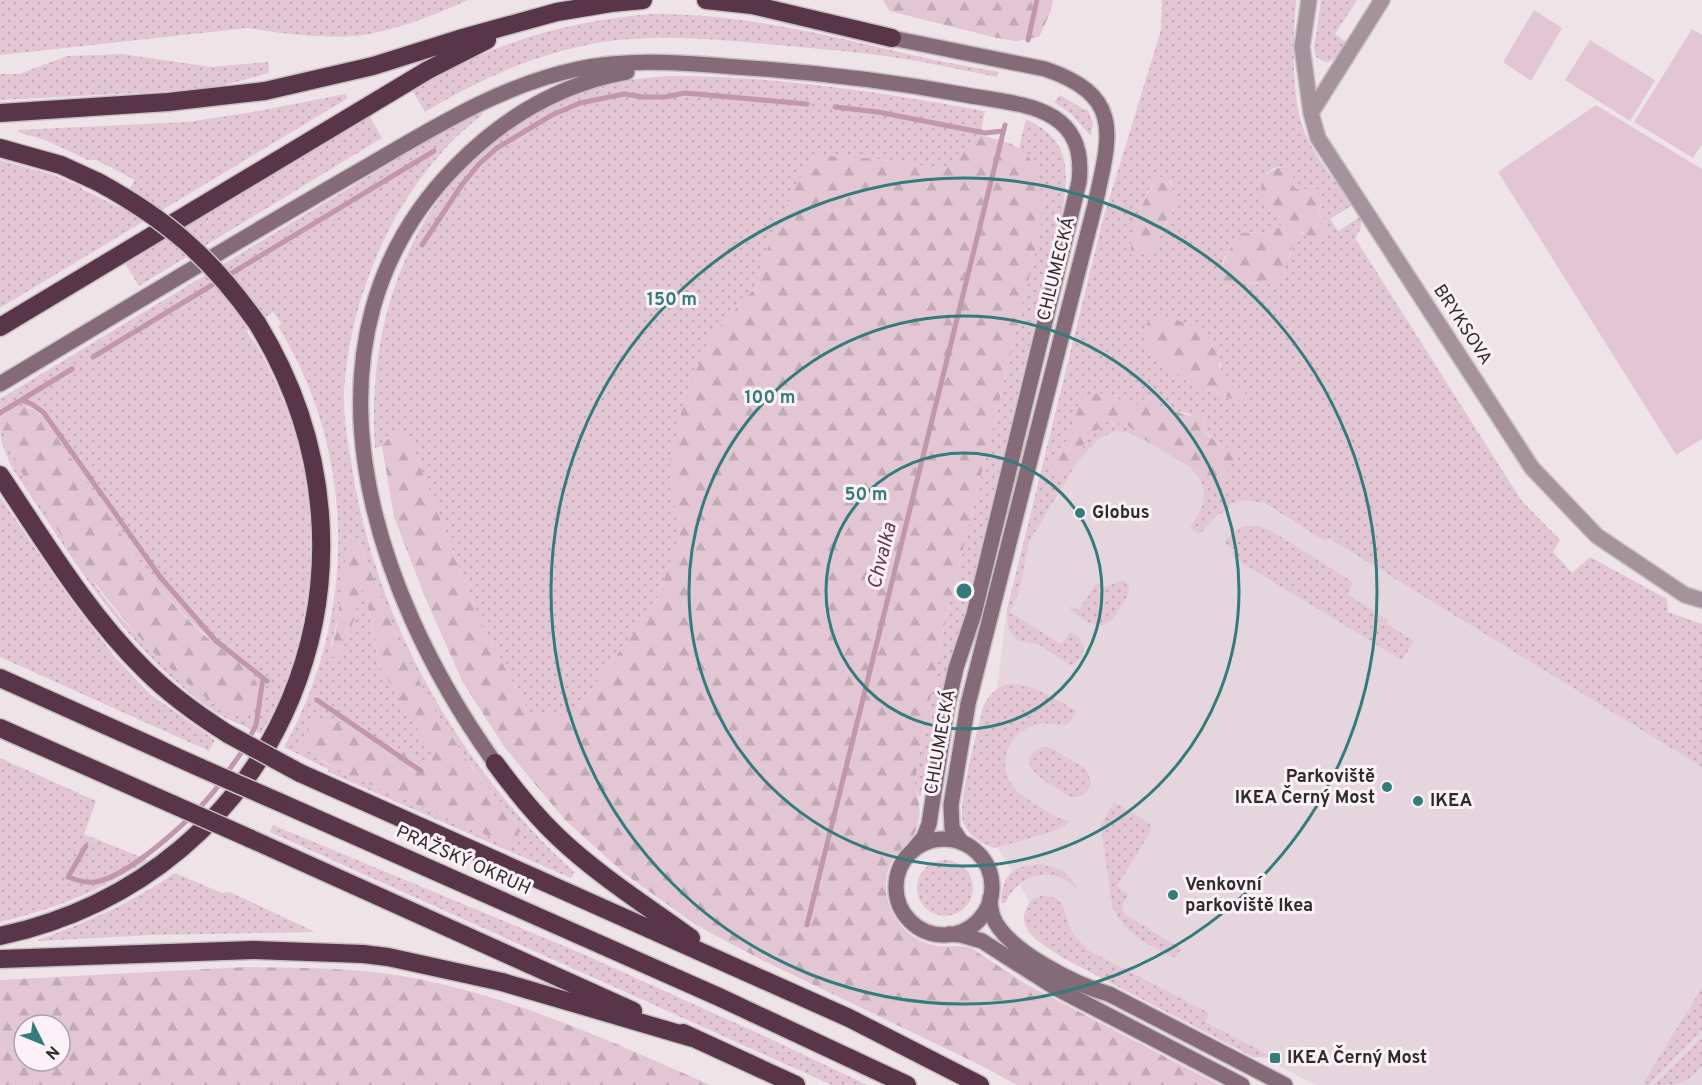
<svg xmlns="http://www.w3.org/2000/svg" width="1702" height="1085" viewBox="0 0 1702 1085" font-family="Overpass,sans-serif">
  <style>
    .built { fill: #e5d5dc }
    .grass { fill: url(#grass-dots); fill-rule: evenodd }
    .forest { fill: url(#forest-firs); fill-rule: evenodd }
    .green { fill: #e2c6d3 }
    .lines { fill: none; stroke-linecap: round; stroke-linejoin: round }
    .stream { stroke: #c197ab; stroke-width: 5 }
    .street-casing { stroke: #c8bfc3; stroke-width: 18 }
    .secondary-casing { stroke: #c8bfc3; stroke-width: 18 }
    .highway-casing { stroke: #c8bfc3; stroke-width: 21 }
    .street { stroke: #a5939b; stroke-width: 15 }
    .secondary { stroke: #856a77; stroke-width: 15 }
    .highway { stroke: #583648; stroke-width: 18 }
    .highway-bridge-casing { stroke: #c8bfc3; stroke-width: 21; stroke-linecap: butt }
    .highway-bridge { stroke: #583648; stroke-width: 18 }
    .ring { fill: none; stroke: #337c7b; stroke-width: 3 }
    .poi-dot { fill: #337c7b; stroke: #fbf1f6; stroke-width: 2 }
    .labels { text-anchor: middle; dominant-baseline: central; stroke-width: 6; stroke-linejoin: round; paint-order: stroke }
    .street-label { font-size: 18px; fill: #2f2b2d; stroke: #fbf1f6 }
    .poi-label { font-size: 18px; font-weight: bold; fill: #2f2b2d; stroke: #fbf1f6; text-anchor: start }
    .water-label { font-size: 20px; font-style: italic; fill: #6b3452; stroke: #fbf1f6 }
    .centre { fill: #337c7b; stroke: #fbf1f6; stroke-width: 3 }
    .ring-label { font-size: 18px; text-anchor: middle; font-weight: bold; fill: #337c7b; stroke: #fbf1f6; stroke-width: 6; stroke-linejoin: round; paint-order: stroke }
  </style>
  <defs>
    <pattern id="grass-dots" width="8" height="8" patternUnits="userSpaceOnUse" patternTransform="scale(1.5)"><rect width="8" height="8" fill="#e2c6d3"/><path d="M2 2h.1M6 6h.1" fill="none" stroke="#c2aab5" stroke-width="1.8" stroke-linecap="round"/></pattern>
    <pattern id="forest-firs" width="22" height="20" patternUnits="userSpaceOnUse" patternTransform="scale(1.5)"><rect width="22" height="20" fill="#e2c6d3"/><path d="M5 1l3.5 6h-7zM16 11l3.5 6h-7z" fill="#c2aab5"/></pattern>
  </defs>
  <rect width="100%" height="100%" fill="#eee4e8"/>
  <path class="built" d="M1056,412L1123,419L1325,541L1327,538L1702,767V1085H1314L1152,994L1055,944L974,808L993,718L1007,610Z"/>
  <path class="grass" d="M0,0H468C435,15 389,33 354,36C319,38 282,34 248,28L0,55Z
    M1162,0H1296C1293,36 1291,94 1303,128C1312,154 1337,182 1353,205L1330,219L1338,231L1360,217C1363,227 1360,230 1355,238L1521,500L1560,540L1553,552L1572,573L1590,557L1667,599L1668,612L1702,624V767L1328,538L1325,541L1264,503L1245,500L1229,504V509L1216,516L1200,534L1190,528C1206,504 1212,487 1188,466L1209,475L1224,447L1204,431L1205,418L1161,407L1156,398L1148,396L1135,407L1110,395L1080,401L1069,437L1055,456L1051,470L1060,476L1077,462L1086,438L1107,422L1126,424L1148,442L1126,432L1115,431L1098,439L1077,462L1029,542L1019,592L1009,612L1061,644L1071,632L1080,638L1084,646C1083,654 1079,665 1069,665L1040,645L1017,640L1008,629L1007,610L1103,219L1161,30ZM1286,166L1293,173L1292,186L1296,189H1318L1321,205L1318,212L1326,222L1296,237L1289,258L1259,284L1220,279L1223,260L1241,233L1267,232L1280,228L1283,220C1261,198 1263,206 1266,174L1274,168ZM1160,177L1171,181L1174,207L1156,245L1132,239C1137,219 1144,190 1160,177ZM1150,351L1221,363L1220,375L1245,392L1234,400L1186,380Z
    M1321,0H1357L1335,34L1346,42L1337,57L1326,63L1316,57L1314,48Z
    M651,14C736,13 817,33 899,52C932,60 965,66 999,72L997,77C971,72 944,66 917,61C867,52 817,49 767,44C712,39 658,34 603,42C540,52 479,79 425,112L412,90C486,45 565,21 651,14Z
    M122,54L211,67L268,62L269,73L221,86L173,91L0,100V74H19L67,56Z
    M670,76C778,76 880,92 985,111L980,135L943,169L878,159L770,241L756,287L710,336L669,470L680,537L655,603L572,716H531L480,621L408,436L388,437L382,446L375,448C364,300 430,148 576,93C606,82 638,78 670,76Z
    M345,94L348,98L0,308V160L53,175L80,186L82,189L119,207L135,180L96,160H88L45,140L18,132V130L187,122L253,112Z
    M1060,95L1085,110L1087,109L1093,123L1091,136L1070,113L1054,102Z
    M481,111L482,115C441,146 407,192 385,238C362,285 347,339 344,391C343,416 348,442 352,467C375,620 460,768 574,872L571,878L328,772V769L284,747C357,617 357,455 279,328L281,323L273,312L246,331C260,348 268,366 277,386C326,494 321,631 261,734C246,726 227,720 212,710C124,649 71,555 12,468C5,449 0,445 0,424L23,475L103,596L120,617L163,661L218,706L241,665C205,637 174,607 146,571L40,413C25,402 14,407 0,418V399L422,144ZM358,539C377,583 391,628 413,671C441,726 476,776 517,823L507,844L344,773L322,761L329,719L429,763L434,755L378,663L372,621L361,583L354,619L330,649Z
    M369,115L382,138L139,286L124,262Z
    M1026,119C1069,140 1069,165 1063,208L920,798L914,785L943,632L1040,233C1043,202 1042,171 1019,148Z
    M0,497L65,592L114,656L150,694L215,740L209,751L0,657Z
    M1244,526H1257L1270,530L1353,582L1348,595L1388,620L1387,624L1414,641L1402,660L1231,556L1235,550L1226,545V540L1233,532Z
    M1123,580L1129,586C1129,595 1125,601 1120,608C1106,634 1090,627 1071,610L1070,606L1079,610L1096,583L1106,587Z
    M1009,684C1035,685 1054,698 1076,711C1073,717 1072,723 1064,725L1062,722L1059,725C1021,715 989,754 1014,788C1021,796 1031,801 1040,807C1050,813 1058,819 1070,821L1055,831L995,848C982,844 968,836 963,822C957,803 978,730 983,707C989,694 996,688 1009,684Z
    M1044,747L1051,748L1086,769L1091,782C1089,790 1084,797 1074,797C1067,797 1059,790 1053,786C1038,777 1012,758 1044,747Z
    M0,758L96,801L84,834L148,860C98,892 57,908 0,922Z
    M1114,802L1150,824L1151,831L1117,886L1128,895C1124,902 1119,907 1126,915L1181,949L1175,958C1148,944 1126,936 1112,906L1101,826Z
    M273,825L583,954L775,1041L867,1085H832L270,832Z
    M917 888a28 28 0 1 1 56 0a28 28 0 1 1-56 0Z
    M1039,864L1062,870L1077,887L1075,888C1050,863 1019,875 1005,903H1001C1003,874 1011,867 1039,864Z
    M175,873L222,893L230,892L315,932L151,935L38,941V940C87,922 132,903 175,873Z
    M1041,896C1066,895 1062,910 1070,927C1074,936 1081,943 1088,950L1209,1013L1205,1022L1275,1058L1253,1057L1065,959C1050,948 1018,934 1025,912C1028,903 1032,899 1041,896Z
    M1702,988V1030L1648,1085H1642Z
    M1702,1038V1066C1684,1085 1679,1085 1654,1085Z"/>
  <path class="forest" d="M883,0H1053L1051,11L1039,37L1016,41L997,38L889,11Z
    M980,135C992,139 1010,141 1020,149C1046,168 1043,205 1040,233L943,632L914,785C920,799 922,815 916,830C912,841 900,849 893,859C875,890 893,931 926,943C940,949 956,944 971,948L1026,984L1219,1085H1017L980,1065L760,959L696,925L625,874L565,820L505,748L462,681L425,597L394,517L382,446L393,432L400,431L408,436L480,621L531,716H572L655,603L680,537L669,470L683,404L710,336L756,287L770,241L811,155L878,159L943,169Z
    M1286,166L1293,173V186L1296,189H1318L1321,192L1322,200L1318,212L1328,226L1327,232L1316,240L1303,232C1286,244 1292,272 1272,282C1264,286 1254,282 1245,282C1234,283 1227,288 1220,279C1221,261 1231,247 1241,233L1267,232L1280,227L1283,220C1279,215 1273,212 1268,207C1265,204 1264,199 1262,194C1258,176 1271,169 1286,166Z
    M1160,177C1169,178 1170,181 1172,188C1179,206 1171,212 1163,228C1161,233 1160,241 1156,245C1151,253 1139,256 1131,255C1129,234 1145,190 1160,177Z
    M1156,317C1189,318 1222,338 1220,375L1245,392V397L1243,400H1234L1186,380L1174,372L1150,351L1144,337L1148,321Z
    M1100,393L1110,395L1135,407L1147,396L1156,398L1161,407L1190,416L1199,412L1205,418L1204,432L1224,447L1233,448L1237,455L1219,486L1213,483L1204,472L1188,466L1148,442L1126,424L1107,422L1086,438L1077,462L1060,476L1051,470L1055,456L1069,437L1080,401L1087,395Z
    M22,406L35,410L44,418L146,571C164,594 182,615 204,635C220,649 242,661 255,680C263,692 255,721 237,715C215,707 197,691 180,677C132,635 97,587 61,535C48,515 32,495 22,473C14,457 8,440 0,424V418L15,407Z
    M348,538L358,539L397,637L431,704L472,768L519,826L518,840L515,844H507L344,773L297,745L313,722L329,719L429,763L433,755L378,663L372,621L361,584L354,619L341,654L338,657H332L330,654L337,625Z
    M246,967C302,968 359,967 414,978C517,998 615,1043 710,1085H0V980ZM24,1025H60V1061H24Z"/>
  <path class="green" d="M1534,10L1562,28L1531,81L1503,62Z
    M1692,29L1702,35V144L1693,158L1634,122Z
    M1590,40L1655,80L1630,121L1565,80Z
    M1596,105L1702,169V439L1676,455L1498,172Z"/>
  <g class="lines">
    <path class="stream" d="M1028,40L1037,0
      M835,107L878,112L985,133L1003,131
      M422,245L461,186L479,164L497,148L552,115L580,103L624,94L643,97H665L685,93L807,104
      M93,357L434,151
      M21,400L32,404L44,413L161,578L216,641L267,681
      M0,413L72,369
      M317,700L421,771
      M226,774L244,749L256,725L263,678
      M86,846L68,877C79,881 89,884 100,881C137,870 199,813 221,782
      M807,925L1005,125"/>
    <defs>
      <path id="street" d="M1309,0L1302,47L1311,113L1318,138L1532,468L1597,536L1685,595L1702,600
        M1311,113L1382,0"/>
      <path id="secondary" d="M892,38L1045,69C1125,96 1110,136 1095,205L968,704L951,805L952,828L962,843
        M0,384C117,314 234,243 352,175C424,134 496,86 578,69C630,58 683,63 736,67C813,72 889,81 966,95C1021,105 1088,105 1079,182L974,614L956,668L947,708L929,824L924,837L914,849
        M495,763C371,590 286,339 456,166C504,117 559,84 627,72
        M896 887a48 48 0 1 1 96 0a48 48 0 1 1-96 0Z
        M990,898C990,904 991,911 993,917C1006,950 1076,985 1109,994L1285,1085
        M949,934L961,935L982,941L1054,987L1242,1085"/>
      <path id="highway" d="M706,0L752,5L892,38
        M0,113L168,102L265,91L373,66L459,39L557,12L611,3L643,0
        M0,148L61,165L98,182
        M0,327L428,70L487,40
        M0,475C45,542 87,613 145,670C170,695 198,715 228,734
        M0,678L201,768
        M0,728L172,804
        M495,763C514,789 534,814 558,837C598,875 647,906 691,938
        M300,773L849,1018L980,1085
        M279,802L719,997L907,1085
        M249,838L633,1011
        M0,936C283,875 407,567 257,323
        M0,959L253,950L363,954L388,957L502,982L693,1038
        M683,1033L796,1085"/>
    </defs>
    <use href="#street" class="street-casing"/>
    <use href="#secondary" class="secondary-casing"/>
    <use href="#highway" class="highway-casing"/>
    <use href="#street" class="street"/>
    <use href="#secondary" class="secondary"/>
    <use href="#highway" class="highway"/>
    <defs>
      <path id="highway-bridge" d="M98,182C168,220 211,258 257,323
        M228,734L300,773
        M201,768L279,802
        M172,804L249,838"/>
    </defs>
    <use href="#highway-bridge" class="highway-bridge-casing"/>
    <use href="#highway-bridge" class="highway-bridge"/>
  </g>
  <g class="ring">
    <circle cx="964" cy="591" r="138"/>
    <circle cx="964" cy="591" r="275"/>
    <circle cx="964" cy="591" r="413"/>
  </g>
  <g class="poi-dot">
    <circle cx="1080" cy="513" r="6"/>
    <circle cx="1387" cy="787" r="6"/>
    <circle cx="1418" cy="801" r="6"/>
    <circle cx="1173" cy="895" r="6"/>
    <rect x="1269" y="1052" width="12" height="12" rx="3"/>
  </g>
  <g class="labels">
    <g class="street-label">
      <text transform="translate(1057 269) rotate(-76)">CHLUMECKÁ</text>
      <text transform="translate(1462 325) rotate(57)">BRYKSOVA</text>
      <text transform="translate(941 742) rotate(-80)">CHLUMECKÁ</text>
      <text transform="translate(463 861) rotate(24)">PRAŽSKÝ OKRUH</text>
    </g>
    <g class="poi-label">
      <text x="1092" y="513">Globus</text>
      <text x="1375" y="777" text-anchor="end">Parkoviště<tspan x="1375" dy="21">IKEA Černý Most</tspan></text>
      <text x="1430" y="801">IKEA</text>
      <text x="1185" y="885">Venkovní<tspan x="1185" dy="21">parkoviště Ikea</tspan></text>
      <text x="1287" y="1058">IKEA Černý Most</text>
    </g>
    <g class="water-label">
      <text transform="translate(883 556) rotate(-76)">Chvalka</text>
    </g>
  </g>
  <circle cx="964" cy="591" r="9" class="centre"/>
  <g class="ring-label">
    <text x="672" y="305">150 m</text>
    <text x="770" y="403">100 m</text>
    <text x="866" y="500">50 m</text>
  </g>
  <g transform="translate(42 1043) rotate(133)"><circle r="28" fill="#fbf1f6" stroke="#a9a2a6" stroke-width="1.5"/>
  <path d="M0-4.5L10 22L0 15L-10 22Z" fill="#337c7b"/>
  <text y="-9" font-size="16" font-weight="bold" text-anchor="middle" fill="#2f2b2d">N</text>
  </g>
</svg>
